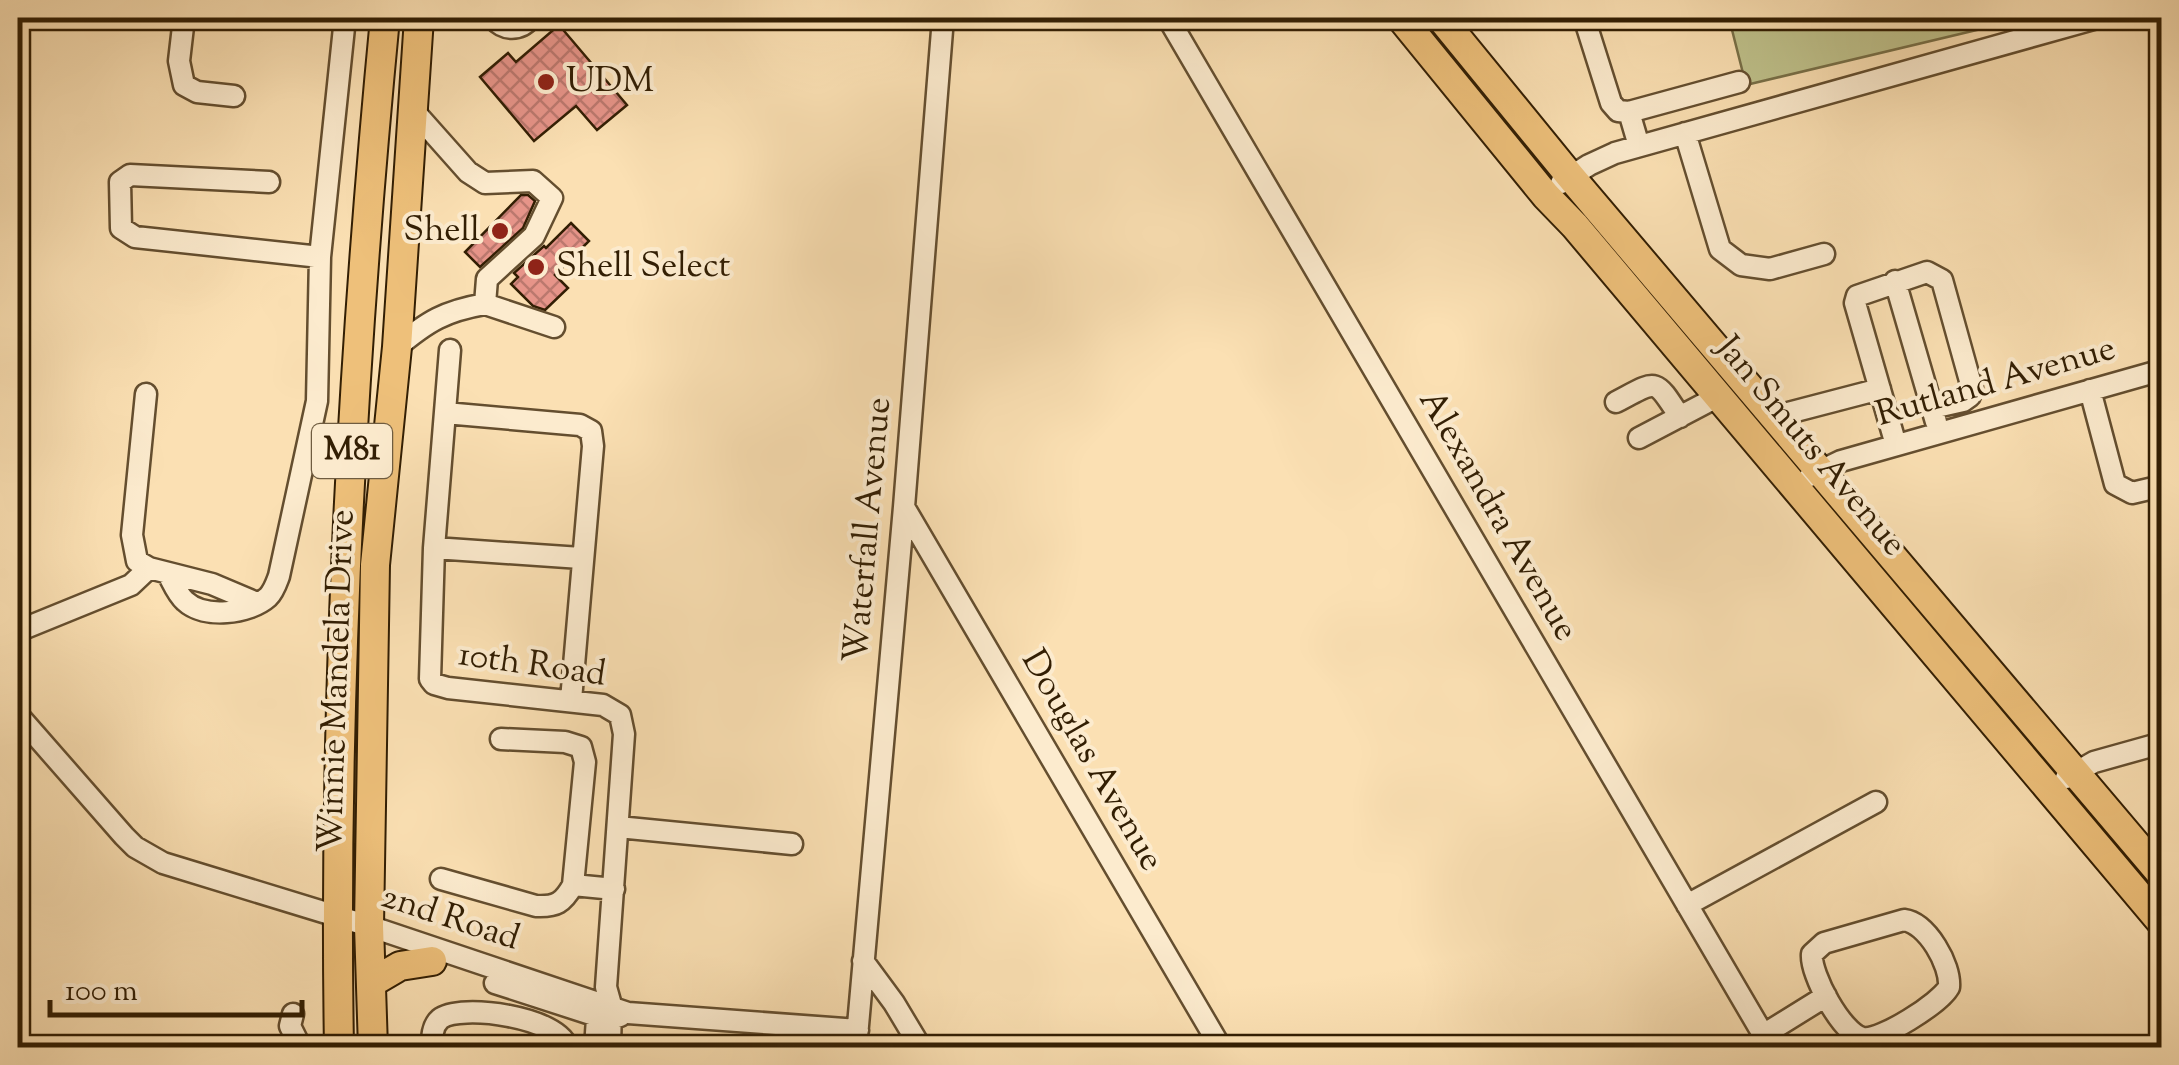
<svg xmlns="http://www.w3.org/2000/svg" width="2179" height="1065" viewBox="0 0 2179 1065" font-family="'Sorts Mill Goudy',serif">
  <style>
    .pitch { fill: #bfc28c; stroke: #787048; stroke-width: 2.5 }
    .building { fill: url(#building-cross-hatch); stroke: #321e03; stroke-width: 2.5 }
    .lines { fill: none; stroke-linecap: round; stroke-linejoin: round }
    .minor-casing { stroke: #644e2f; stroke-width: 25 }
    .major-casing { stroke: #321e03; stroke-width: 32 }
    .minor { stroke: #fcebce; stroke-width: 20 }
    .major { stroke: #eec07a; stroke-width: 28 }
    .poi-dot { fill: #8f2418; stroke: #fcebce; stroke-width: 4 }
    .labels { text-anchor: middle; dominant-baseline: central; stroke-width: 8; stroke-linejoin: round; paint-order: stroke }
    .shield { fill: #fcebce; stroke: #6f5c40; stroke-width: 2.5 }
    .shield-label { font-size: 32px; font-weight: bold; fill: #321e03 }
    .poi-label { font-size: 35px; fill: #321e03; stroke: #fcebce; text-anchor: start }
    .street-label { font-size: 35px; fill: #321e03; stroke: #fcebce }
  </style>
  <defs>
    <pattern id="building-cross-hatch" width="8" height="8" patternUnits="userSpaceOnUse" patternTransform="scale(2.5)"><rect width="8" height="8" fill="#e69489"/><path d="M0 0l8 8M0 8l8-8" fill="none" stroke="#bb786e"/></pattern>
  </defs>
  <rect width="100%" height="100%" fill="#fbe0b3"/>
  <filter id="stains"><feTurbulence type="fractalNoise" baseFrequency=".002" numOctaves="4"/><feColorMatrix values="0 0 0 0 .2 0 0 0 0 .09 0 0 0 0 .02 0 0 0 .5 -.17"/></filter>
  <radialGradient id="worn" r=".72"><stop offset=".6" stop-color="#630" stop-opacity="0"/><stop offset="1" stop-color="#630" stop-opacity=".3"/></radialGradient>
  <path class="pitch" d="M1729,18H2027L1746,85Z"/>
  <path class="building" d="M559,25L627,105L597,130L576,106L534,141L480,77L508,53L516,62Z
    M521,195H528L535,201L523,228L480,267L465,252Z
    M571,223L589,241L555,275L568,288L545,310L533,306L511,284L518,277L514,273L544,246L546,248Z"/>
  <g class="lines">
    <defs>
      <path id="minor" d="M184,18L179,61L184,85L197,92L234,96
        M493,18C504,31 520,31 531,18
        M1168,18L1771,1048
        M1595,18L1587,27L1611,103L1618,111L1629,112
        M1685,133L1720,249L1741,265L1770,269L1824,254
        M1639,146L1629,112L1739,82
        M269,182L130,175L120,182L121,228L135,237L320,257
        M1561,183L1589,165L1615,153L2097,18
        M1895,281L1936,422
        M485,304L554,327
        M397,347C428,321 445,311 485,304L487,279L534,236L552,198L533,181L485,183L468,172L412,109
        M450,350L434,548L430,679L434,684L448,688L603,705L620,715L624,734L606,987L611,1005L610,1048
        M2090,390L2115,484L2132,493L2162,486
        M146,394L132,535L137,561L149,568
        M1616,402C1658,380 1654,377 1680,417
        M445,413L580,425L591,431L593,446L571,700
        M1773,417L1880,389
        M1639,438L1719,396
        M1896,445L1855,303L1857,296L1927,272L1942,280L1972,388L1970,396L1963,401L1932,408
        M1810,476L1841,461L2162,370
        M904,507L1221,1048
        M434,548L581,558
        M168,574C173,583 177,594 185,601C204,619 249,614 268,597C274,591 276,584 279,576L317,401L320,257L345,18
        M18,631L131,585L149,568L212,584L257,603
        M18,715L124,836L135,847L163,863L369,926L628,1013L858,1030
        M501,739L565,742L581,747L585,762L573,885
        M2066,778L2094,762L2162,743
        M618,827L792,844
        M441,879L536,906C556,907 563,903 573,885L614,889
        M1687,905L1876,802
        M1904,920C1927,923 1951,965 1949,987C1940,1003 1881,1041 1863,1038C1842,1034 1810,974 1812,954L1824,943Z
        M863,961L894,1003L921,1048
        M495,983L597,1016L611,1019L620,1016
        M293,1014L290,1026L297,1040V1048
        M1763,1035L1826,996
        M432,1048C432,1037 432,1026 440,1019C459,1003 561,1017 567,1048
        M595,1048L598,1003
        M856,1048L904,507L943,18"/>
      <path id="major" d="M1401,18L1546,196L1575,226L2162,923
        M1441,18L1570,176L2162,875
        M371,983L400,966L432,961
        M339,1048C333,704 352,360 385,18
        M373,1048L369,926L375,565L397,347L419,18"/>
    </defs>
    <use href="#minor" class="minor-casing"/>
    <use href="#major" class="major-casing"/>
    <use href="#minor" class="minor"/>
    <use href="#major" class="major"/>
  </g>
  <g class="poi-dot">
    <circle cx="546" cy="82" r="10"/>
    <circle cx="500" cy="231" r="10"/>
    <circle cx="536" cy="267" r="10"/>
  </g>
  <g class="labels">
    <rect class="shield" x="312" y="424" width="80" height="54" rx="8"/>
    <g class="shield-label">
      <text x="352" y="451">M81</text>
    </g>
    <g class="poi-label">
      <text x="566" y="82">UDM</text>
      <text x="480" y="231" text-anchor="end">Shell</text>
      <text x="556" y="267">Shell Select</text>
    </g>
    <g class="street-label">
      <text transform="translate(1996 383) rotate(-16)">Rutland Avenue</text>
      <text transform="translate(1810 447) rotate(50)">Jan Smuts Avenue</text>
      <text transform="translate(1497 516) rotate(60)">Alexandra Avenue</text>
      <text transform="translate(869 530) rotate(-85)">Waterfall Avenue</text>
      <text transform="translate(532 666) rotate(8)">10th Road</text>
      <text transform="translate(338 681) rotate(-88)">Winnie Mandela Drive</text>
      <text transform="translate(1091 761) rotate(60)">Douglas Avenue</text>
      <text transform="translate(450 919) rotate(18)">2nd Road</text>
    </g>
  </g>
  <rect width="2179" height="1065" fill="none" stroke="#fbe0b3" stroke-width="60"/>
  <rect x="20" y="20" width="2139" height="1025" fill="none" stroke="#321e03" stroke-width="5"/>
  <rect x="30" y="30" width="2119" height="1005" fill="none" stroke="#321e03" stroke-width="2.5"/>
  <path d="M50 1000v15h252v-15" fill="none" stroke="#321e03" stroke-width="5"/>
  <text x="65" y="1000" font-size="30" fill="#321e03" stroke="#fcebce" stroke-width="8" paint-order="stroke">100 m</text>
  <rect width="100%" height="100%" filter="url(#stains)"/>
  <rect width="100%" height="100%" fill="url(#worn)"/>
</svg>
